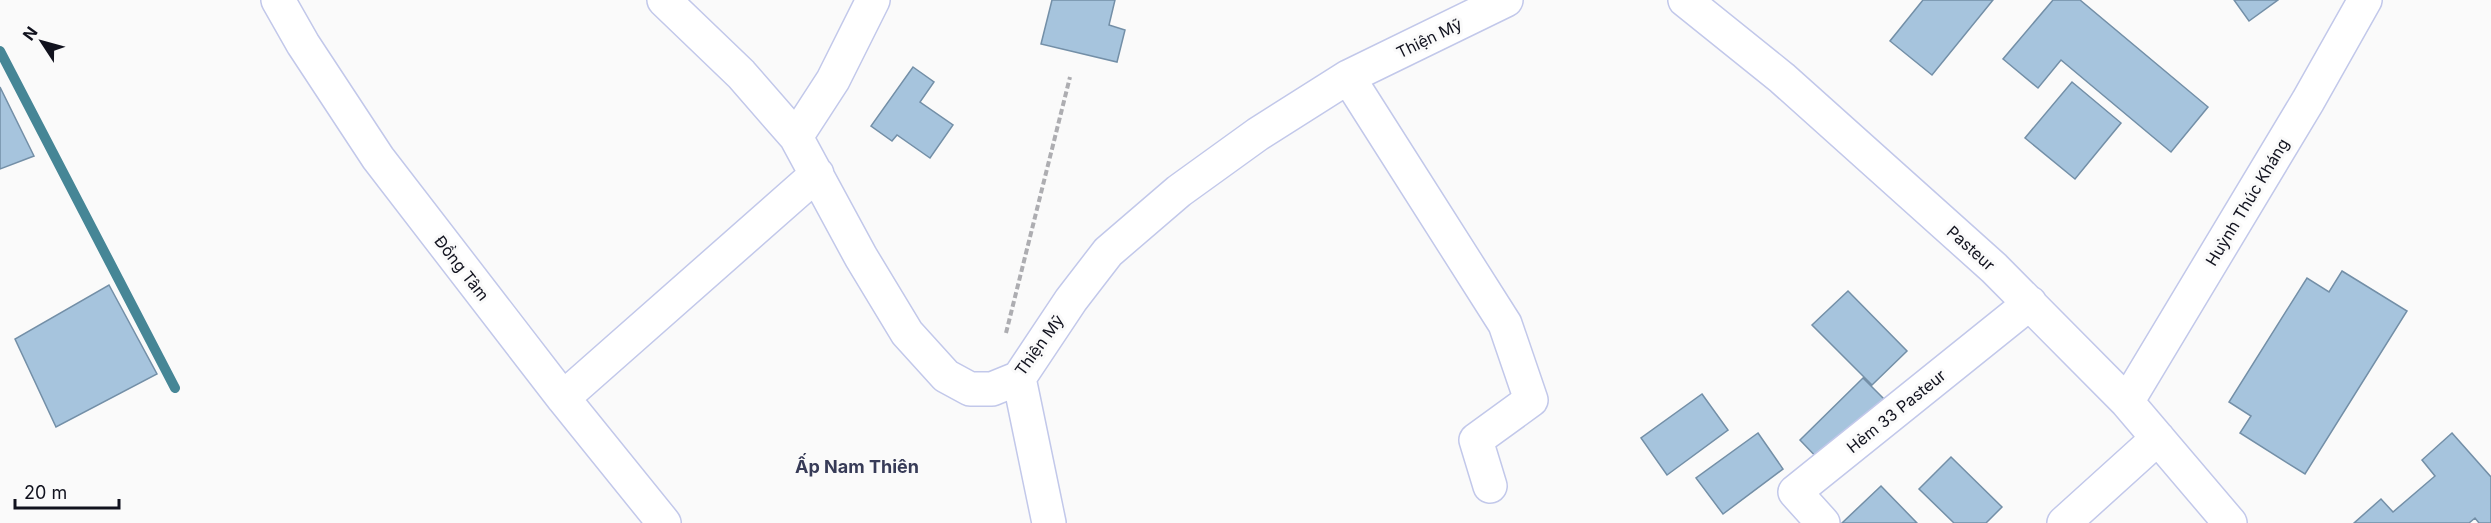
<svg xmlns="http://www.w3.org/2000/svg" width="2491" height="523" viewBox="0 0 2491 523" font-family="Inter,sans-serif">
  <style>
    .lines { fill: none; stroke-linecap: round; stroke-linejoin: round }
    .stream { stroke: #468696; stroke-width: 10 }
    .building { fill: #a6c4dd; stroke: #738fa7; stroke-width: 1.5 }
    .minor-casing { stroke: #c2c8ea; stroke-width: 36 }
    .path { stroke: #adadb1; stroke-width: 4; stroke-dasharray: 6 3; stroke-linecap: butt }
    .minor { stroke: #fff; stroke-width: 33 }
    .labels { text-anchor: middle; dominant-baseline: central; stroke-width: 6; stroke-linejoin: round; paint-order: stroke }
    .street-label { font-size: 16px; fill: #11121e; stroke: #fafafa }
    .neighbourhood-label { font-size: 18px; font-weight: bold; fill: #373b57; stroke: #fafafa }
  </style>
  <rect width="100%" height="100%" fill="#fafafa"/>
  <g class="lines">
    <path class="stream" d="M0,51L175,388"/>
  </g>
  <path class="building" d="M1052,0H1115L1109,25L1125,30L1117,62L1041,44Z
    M1923,0H1993L1932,75L1890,41Z
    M2053,0H2080L2208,107L2171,152L2061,60L2038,88L2003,59Z
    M2234,0H2278L2249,21Z
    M913,67L934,82L920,102L953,125L930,158L897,135L892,141L871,126Z
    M2072,82L2121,123L2075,179L2025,138Z
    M0,87L34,156L0,169Z
    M2342,271L2407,311L2305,474L2240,433L2251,416L2229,402L2307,278L2329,292Z
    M109,285L157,374L56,427L15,339Z
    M1848,291L1907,351L1872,385L1812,325Z
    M1863,378L1886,401L1822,463L1800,440Z
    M1702,394L1728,430L1667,475L1641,438Z
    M1758,433L1783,469L1723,514L1696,478Z
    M2452,433L2491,477V523H2479L2475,518L2469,523H2354L2381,499L2393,512L2435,476L2422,460Z
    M1951,457L2002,507L1986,523H1954L1919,489Z
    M1881,486L1917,523H1842Z"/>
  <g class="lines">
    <defs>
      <path id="minor" d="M278,0L303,44L378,158L563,398L664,523
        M664,0L741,74L796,137L861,257L907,333L946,376L970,389H992L1019,378L1071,300L1108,252L1179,191L1258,134L1348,77L1506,0
        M1685,0L1782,78L1994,268L2127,402L2230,523
        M1348,77L1505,324L1531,400L1476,440L1490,486
        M796,137L833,80L873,0
        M1019,378L1049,523
        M563,398L817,174
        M2127,402L2308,101L2365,0
        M1823,523L1795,492L2030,303
        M2064,523L2158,438"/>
    </defs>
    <use href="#minor" class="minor-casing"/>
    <path class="path" d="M1006,333L1070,77"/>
    <use href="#minor" class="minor"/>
  </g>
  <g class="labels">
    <g class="street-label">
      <text transform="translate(1429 38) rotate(-26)">Thiện Mỹ</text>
      <text transform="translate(2247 202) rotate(-59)">Huỳnh Thúc Kháng</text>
      <text transform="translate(1971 248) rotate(42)">Pasteur</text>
      <text transform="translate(462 268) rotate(52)">Đồng Tâm</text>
      <text transform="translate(1039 345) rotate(-54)">Thiện Mỹ</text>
      <text transform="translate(1896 411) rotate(-39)">Hẻm 33 Pasteur</text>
    </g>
    <g class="neighbourhood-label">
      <text x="857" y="466">Ấp Nam Thiên</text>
    </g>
  </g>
  <g transform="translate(42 42) rotate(306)" stroke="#fafafa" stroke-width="4.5" paint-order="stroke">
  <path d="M0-4.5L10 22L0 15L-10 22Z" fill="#11121e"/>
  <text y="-9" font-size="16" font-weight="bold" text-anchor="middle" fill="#11121e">N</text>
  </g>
  <path d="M15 499v9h104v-9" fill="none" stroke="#11121e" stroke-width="3"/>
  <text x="24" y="499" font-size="18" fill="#11121e" stroke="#fafafa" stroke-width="4.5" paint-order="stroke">20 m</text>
</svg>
